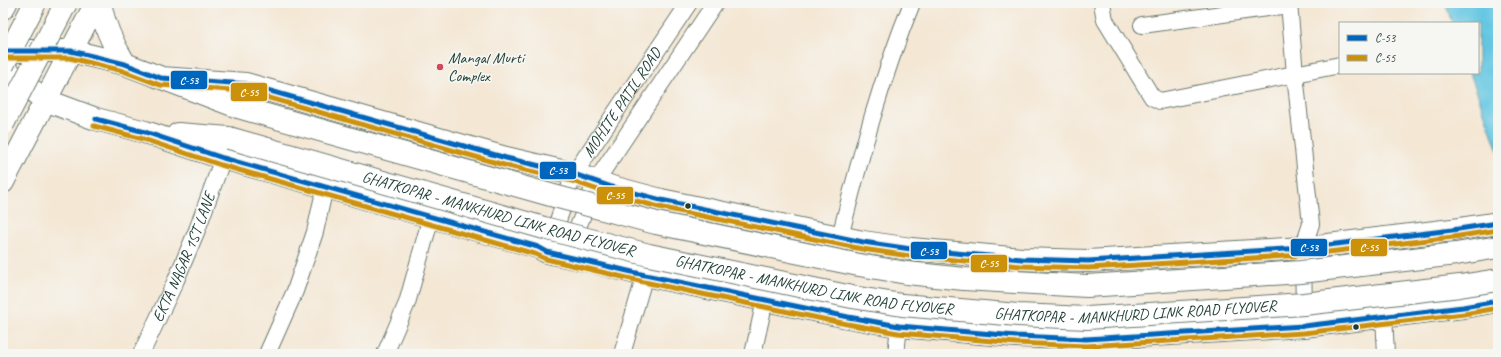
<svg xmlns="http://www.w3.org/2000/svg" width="1501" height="357" viewBox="0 0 1501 357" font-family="Caveat,sans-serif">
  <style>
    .water { fill: #64c6e2; stroke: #42828b }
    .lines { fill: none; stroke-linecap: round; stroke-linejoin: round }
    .street-casing { stroke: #6a786c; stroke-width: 18 }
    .highway-casing { stroke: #6a786c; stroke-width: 24 }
    .street { stroke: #fff; stroke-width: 16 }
    .highway { stroke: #fff; stroke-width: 22 }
    .highway-bridge-casing { stroke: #6a786c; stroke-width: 24; stroke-linecap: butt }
    .highway-bridge { stroke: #fff; stroke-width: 22 }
    .bus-1-casing { stroke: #f6f6f2; stroke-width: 8 }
    .bus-2-casing { stroke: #f6f6f2; stroke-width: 8 }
    .bus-1 { stroke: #0065bd; stroke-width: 5 }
    .bus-2 { stroke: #cc910a; stroke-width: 5 }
    .poi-dot { fill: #d1495b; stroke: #f6f6f2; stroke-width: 1.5 }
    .bus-dot { fill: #1f3d34; stroke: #f6f6f2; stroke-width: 1.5 }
    .labels { text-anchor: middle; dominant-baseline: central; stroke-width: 3.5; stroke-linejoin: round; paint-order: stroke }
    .poi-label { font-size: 16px; fill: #1f3d34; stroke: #f6f6f2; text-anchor: start }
    .street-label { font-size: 16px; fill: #1f3d34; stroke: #f6f6f2 }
    .line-badge { stroke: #f6f6f2; stroke-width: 1.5 }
    .badge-label { font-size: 11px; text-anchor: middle; font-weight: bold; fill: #fff }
  </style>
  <rect width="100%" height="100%" fill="#f6f6f2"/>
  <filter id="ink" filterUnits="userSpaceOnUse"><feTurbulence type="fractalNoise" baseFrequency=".025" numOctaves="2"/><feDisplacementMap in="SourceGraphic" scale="8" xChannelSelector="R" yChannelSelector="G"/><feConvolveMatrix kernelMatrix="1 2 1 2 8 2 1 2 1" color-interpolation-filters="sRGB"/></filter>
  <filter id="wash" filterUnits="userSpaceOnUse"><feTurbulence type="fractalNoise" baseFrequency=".012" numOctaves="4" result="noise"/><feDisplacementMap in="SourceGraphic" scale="16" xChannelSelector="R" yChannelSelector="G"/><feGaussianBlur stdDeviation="0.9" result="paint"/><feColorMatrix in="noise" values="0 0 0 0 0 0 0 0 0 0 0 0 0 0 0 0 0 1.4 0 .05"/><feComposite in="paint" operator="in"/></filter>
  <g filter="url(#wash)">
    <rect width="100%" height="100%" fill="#f4e7d4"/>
    <path class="water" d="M1445,3H1498V151L1470,73H1478V23H1452Z"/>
  </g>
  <g filter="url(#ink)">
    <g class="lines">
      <defs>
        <g id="street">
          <path d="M1102,3L1105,20L1152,97L1160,101L1340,65"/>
          <path d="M1289,3L1295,74L1311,224L1303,248L1304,315"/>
          <path d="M1142,25L1289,5"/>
          <path d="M840,237C860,158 881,79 912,3"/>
          <path id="s1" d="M551,241L574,174L689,3"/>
          <path d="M571,245L596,181L715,3"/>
          <path d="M1384,316L1386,354"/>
          <path d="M1117,337V354"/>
          <path id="s2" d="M141,354L176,280L197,230L223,158"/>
          <path d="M267,354L295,291L315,232L325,187"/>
          <path d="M385,354L407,303L431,217"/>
          <path d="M622,354L645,275"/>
          <path d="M753,354L765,300"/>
          <path d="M896,354L899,326"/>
        </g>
        <path id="highway" d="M100,3C104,26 113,45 125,64
          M3,8L6,3
          M3,51H71L125,64L238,107
          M3,68L45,100L96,119L145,132L223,158L538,247L547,252L594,262L645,275L848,317L899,326L1016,336L1086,339L1304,326L1463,307L1498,301
          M161,78L246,84L506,158L574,174L612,187L661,200L863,242L911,249L1022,259L1088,261L1303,248L1452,230L1498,223
          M178,134L229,138
          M3,182L96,3"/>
      </defs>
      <use href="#street" class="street-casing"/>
      <use href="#highway" class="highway-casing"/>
      <use href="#street" class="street"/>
      <use href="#highway" class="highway"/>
      <defs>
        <g id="highway-bridge">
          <path d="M3,65L35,3"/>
          <path d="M238,107L554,196L656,223L859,265L907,273L964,279L1087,286L1301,272L1456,254L1498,247"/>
          <path d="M3,124L66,3"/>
          <path id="s3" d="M229,138L544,228L649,255L852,297L902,305L1018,315L1087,318L1304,304L1460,286L1498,280"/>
        </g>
      </defs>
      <use href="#highway-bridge" class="highway-bridge-casing"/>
      <use href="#highway-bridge" class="highway-bridge"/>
      <defs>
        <path id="bus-1" d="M3,51H71L125,64L161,78L246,84L506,158L574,174L612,187L661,200L863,242L911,249L1022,259L1088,261L1303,248L1452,230L1498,223
          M96,119L145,132L223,158L538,247L547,252L645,275L848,317L899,326L1016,336L1086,339L1304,326L1463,307L1498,301"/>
        <path id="bus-2" d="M3,58H70L123,71L160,85L245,91L504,165L572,181L610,194L659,207L862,249L910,256L1021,266L1088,268L1304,255L1453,237L1498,230
          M94,126L143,139L221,165L535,254L546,259L644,282L847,324L898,333L1016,343L1086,346L1304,333L1464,314L1498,308"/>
      </defs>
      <use href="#bus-1" class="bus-1-casing"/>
      <use href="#bus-2" class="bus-2-casing"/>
      <use href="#bus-1" class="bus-1"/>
      <use href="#bus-2" class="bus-2"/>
    </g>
  </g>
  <circle class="poi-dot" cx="440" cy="67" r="4"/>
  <g class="bus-dot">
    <circle cx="688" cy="206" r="3.5"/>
    <circle cx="1356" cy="327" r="3.5"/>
  </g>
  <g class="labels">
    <g class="poi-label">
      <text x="448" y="58">Mangal Murti<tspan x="448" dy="18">Complex</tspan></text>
    </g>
    <g class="street-label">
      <text stroke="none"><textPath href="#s1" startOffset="157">MOHITE PATIL ROAD</textPath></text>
      <text stroke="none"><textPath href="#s3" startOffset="280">GHATKOPAR - MANKHURD LINK ROAD FLYOVER</textPath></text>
      <text stroke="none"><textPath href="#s2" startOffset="106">EKTA NAGAR 1ST LANE</textPath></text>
      <text stroke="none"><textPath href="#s3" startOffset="604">GHATKOPAR - MANKHURD LINK ROAD FLYOVER</textPath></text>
      <text stroke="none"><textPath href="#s3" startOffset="928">GHATKOPAR - MANKHURD LINK ROAD FLYOVER</textPath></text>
    </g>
  </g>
  <g class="line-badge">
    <rect x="170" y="70" width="38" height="20" rx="4" fill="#0065bd"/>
    <rect x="230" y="82" width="38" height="20" rx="4" fill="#cc910a"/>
    <rect x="539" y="161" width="38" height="19" rx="4" fill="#0065bd"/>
    <rect x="596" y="186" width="38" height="19" rx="4" fill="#cc910a"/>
    <rect x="1350" y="238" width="38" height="19" rx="4" fill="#cc910a"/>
    <rect x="1290" y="238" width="38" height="19" rx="4" fill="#0065bd"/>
    <rect x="910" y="241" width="38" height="19" rx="4" fill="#0065bd"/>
    <rect x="970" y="254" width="38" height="19" rx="4" fill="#cc910a"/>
  </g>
  <g class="badge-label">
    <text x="189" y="84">C-53</text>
    <text x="249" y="96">C-55</text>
    <text x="558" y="174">C-53</text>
    <text x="615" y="199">C-55</text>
    <text x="1369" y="251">C-55</text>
    <text x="1309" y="251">C-53</text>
    <text x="929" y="255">C-53</text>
    <text x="989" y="267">C-55</text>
  </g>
  <rect width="1501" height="357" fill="none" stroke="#f6f6f2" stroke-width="16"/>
  <rect x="1339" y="22" width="140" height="52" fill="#f6f6f2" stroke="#a0aca6"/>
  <rect x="1347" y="35" width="20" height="6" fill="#0065bd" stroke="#a0aca6"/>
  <text x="1375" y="42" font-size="12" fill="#1f3d34">C-53</text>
  <rect x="1347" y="55" width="20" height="6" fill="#cc910a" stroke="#a0aca6"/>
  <text x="1375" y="62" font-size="12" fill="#1f3d34">C-55</text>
</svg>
